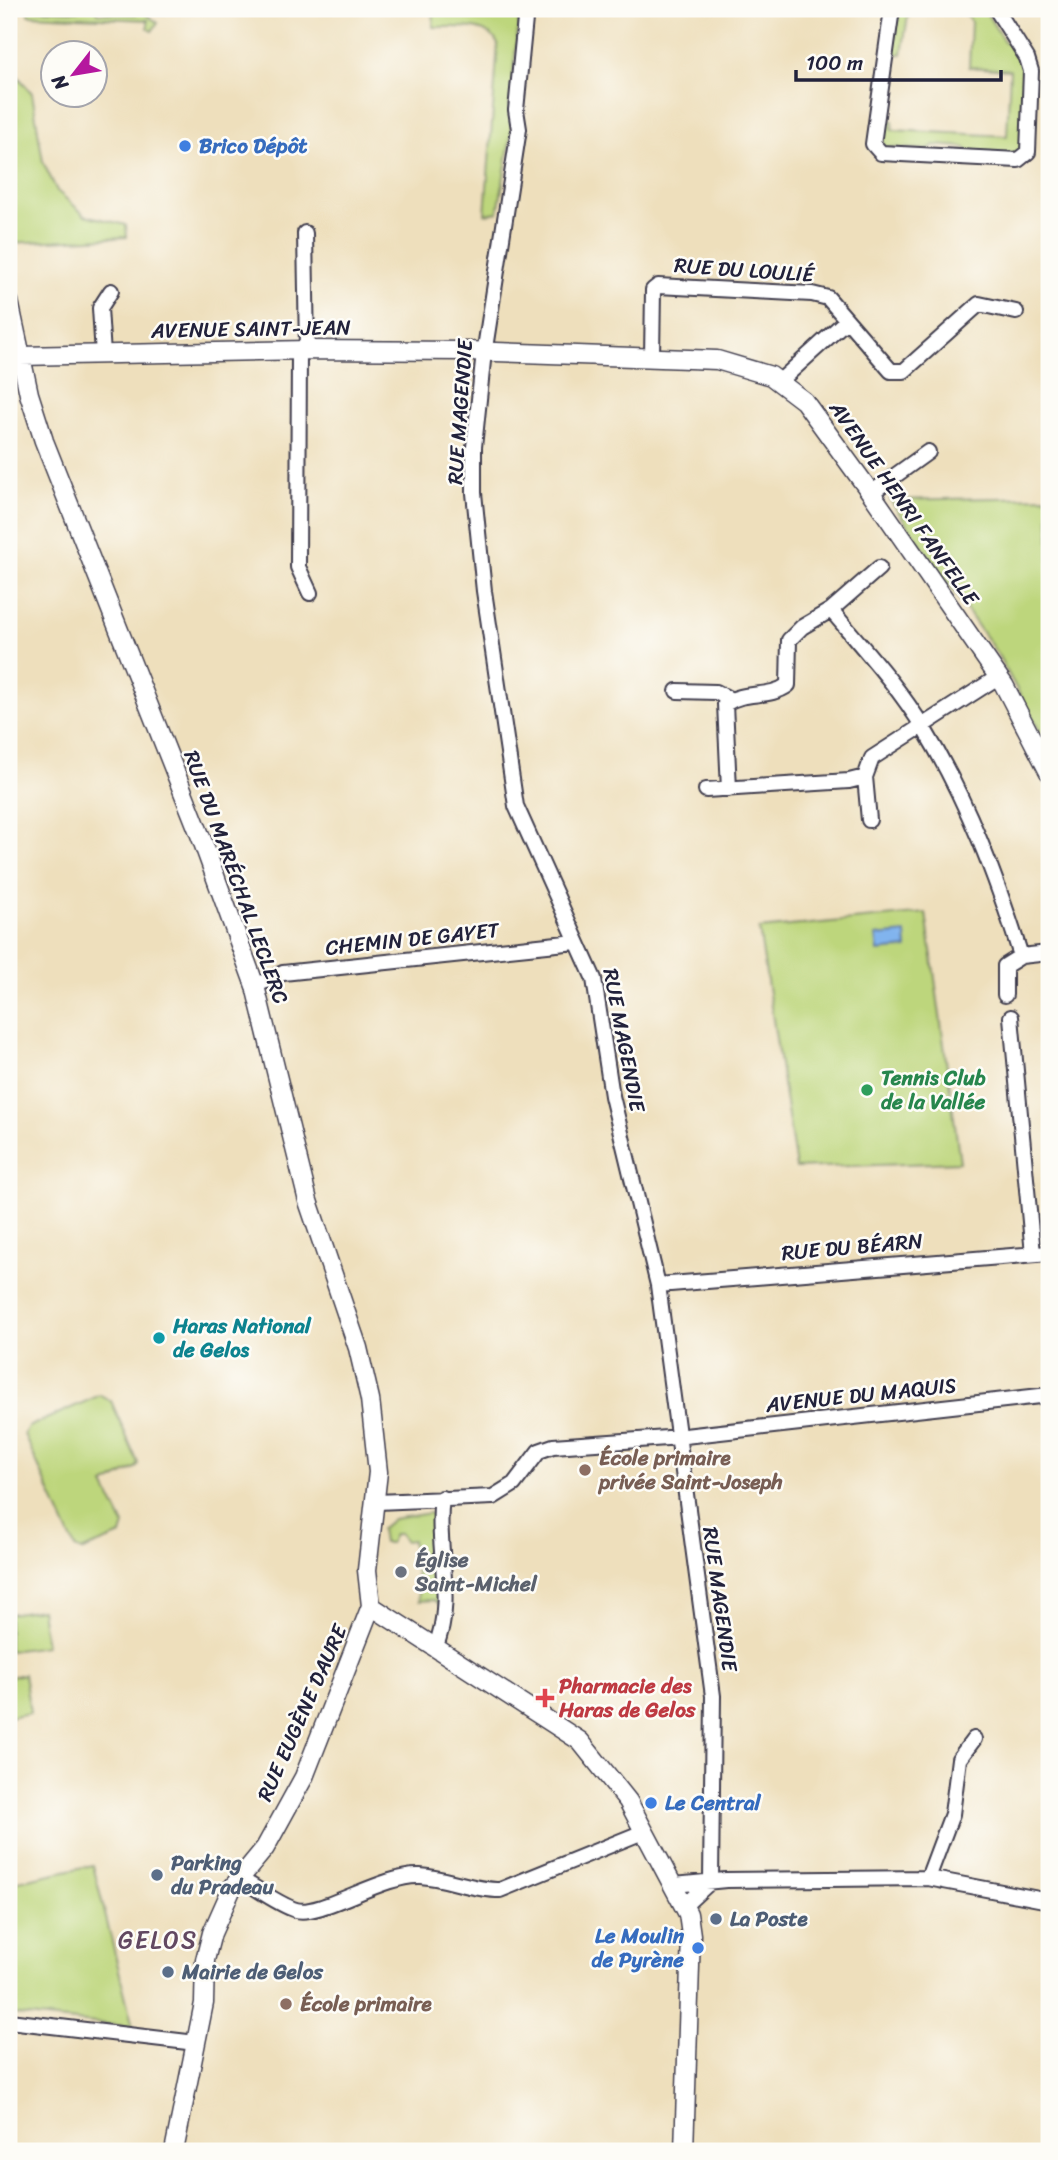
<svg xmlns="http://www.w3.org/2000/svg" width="1058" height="2160" viewBox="0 0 1058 2160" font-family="Sriracha,sans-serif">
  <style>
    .green { fill: #bdd67b; stroke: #707c5b; stroke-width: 2 }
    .water { fill: #81b4ee; stroke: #526b94; stroke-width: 2 }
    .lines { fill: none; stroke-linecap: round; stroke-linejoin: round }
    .minor-casing { stroke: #413e4e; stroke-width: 18 }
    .tertiary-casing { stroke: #413e4e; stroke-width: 21 }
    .minor { stroke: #fff; stroke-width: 14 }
    .tertiary { stroke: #fff; stroke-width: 18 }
    .shop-dot { fill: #3f7fe0; stroke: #fdfcf7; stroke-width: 2.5 }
    .leisure-dot { fill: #2e9e5b; stroke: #fdfcf7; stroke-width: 2.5 }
    .culture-dot { fill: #0f9aa8; stroke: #fdfcf7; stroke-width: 2.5 }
    .education-dot { fill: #8d6e63; stroke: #fdfcf7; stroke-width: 2.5 }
    .worship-dot { fill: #6b7280; stroke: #fdfcf7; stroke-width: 2.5 }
    .health-dot { fill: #e0444e; stroke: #fdfcf7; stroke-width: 2.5 }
    .service-dot { fill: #5c6f8a; stroke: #fdfcf7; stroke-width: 2.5 }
    .labels { text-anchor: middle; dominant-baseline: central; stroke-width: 5; stroke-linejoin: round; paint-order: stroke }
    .shop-label { font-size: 21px; font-weight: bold; fill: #366cbe; stroke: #fdfcf7; text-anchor: start }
    .street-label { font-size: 21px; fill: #22223b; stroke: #fdfcf7 }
    .leisure-label { font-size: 21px; font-weight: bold; fill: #27864d; stroke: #fdfcf7; text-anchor: start }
    .culture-label { font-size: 21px; font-weight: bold; fill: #0d838f; stroke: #fdfcf7; text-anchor: start }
    .education-label { font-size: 21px; font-weight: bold; fill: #785e54; stroke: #fdfcf7; text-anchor: start }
    .worship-label { font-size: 21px; font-weight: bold; fill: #5b616d; stroke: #fdfcf7; text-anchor: start }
    .health-label { font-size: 21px; font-weight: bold; fill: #be3a42; stroke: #fdfcf7; text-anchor: start }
    .service-label { font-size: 21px; font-weight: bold; fill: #4e5e75; stroke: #fdfcf7; text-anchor: start }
    .quarter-label { font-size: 24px; letter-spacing: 2px; fill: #624861; stroke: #fdfcf7 }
  </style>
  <rect width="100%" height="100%" fill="#fdfcf7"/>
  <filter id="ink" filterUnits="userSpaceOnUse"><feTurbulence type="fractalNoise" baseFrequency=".0143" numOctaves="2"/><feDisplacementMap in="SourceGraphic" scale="14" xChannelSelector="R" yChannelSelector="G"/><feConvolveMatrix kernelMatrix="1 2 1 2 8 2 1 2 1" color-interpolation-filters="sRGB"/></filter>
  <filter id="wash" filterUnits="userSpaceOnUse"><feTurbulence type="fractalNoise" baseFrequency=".00686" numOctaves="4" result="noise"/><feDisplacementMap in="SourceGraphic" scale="28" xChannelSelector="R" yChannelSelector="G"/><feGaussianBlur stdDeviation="1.57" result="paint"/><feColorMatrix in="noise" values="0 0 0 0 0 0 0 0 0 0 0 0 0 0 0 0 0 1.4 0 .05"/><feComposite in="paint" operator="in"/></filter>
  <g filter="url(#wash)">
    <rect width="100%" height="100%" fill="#eedfbc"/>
    <path class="green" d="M27,9L78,11L79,9H97L98,13L136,14L139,9L158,23L152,31L148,28V20L29,15Z
      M434,9H520L509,111L512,129L498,212L485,214L498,44C488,22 453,28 433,27Z
      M899,9H909L902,54H893Z
      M963,9H984L1005,43L1012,44L1024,66L1022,150L1014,154L969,152L964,147L934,145L928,150L885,147L882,139L884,120L893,121L892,130L1007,136L1010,70L969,67L971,22Z
      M9,66L32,93L43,162L57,191L85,215L126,225L127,237L10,243Z
      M1049,497V748L998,655L890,500Z
      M926,913L960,1162L796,1168L759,929Z
      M100,1395L111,1401L138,1463L137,1467L104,1485L124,1525L121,1535L81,1551L75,1548L24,1434L28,1427Z
      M430,1513L438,1520L440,1605L435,1600L419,1601L412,1540L404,1541L400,1534H394L390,1543H383L381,1529L393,1519Z
      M41,1609L46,1646L9,1651V1614Z
      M24,1674L30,1713L9,1717V1677Z
      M93,1865L133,2027L9,2014V1883Z"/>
    <path class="water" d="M906,933L907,948L878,951L876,936Z"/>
  </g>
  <g filter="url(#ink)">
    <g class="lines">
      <defs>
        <path id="minor" d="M526,9L516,110L519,129L483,361L474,447V493L484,591L516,806L594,979L612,1096L658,1285L713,1696L711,1881
          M892,9L873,144L881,153L1018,160L1028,152L1031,71L1027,58L996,9
          M305,233L307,350
          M299,350L298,567L310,593
          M103,355L100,308L111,291
          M652,357L653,290L658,286L812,294L828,298L891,371H904L979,304L1016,312
          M779,382L847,320
          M871,493L928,452
          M831,610C863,648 898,686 924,729C967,800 996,876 1021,956L1005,966V995
          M677,691L716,692L731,700
          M729,789L725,704C744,690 769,699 788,685L789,640L802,627L831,610L879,568
          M706,790L849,781L865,777
          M869,820L865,777L872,758L998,677
          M1021,956L1049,953
          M255,986L283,973L576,942
          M1011,1017L1033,1254
          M658,1285L1049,1253
          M377,1502L493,1497L514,1484L539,1451L553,1446L667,1438L1049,1395
          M435,1648C456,1600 435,1547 442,1498
          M239,1878C257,1888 277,1904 296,1910C320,1917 384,1874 420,1876C448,1878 472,1890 500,1890L643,1832
          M928,1878L952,1814L959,1759L974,1739
          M674,1885L726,1880L928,1878L1049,1901
          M685,1905L711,1881
          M9,2021L196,2043"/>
        <path id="tertiary" d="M9,301L29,394L44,441L202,840L255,986L308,1201L358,1348L370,1399L378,1472L367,1570L371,1606L304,1777L265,1848L232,1888L212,1933L205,1960L204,2003L174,2151
          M20,356L307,350L467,351L717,360L771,376L804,401L871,493L1004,685L1049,772
          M371,1606L580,1741L628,1801L688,1914L691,1935L684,2151"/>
      </defs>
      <use href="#minor" class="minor-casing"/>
      <use href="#tertiary" class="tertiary-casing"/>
      <use href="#minor" class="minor"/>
      <use href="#tertiary" class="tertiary"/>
    </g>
  </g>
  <g class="shop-dot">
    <circle cx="185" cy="146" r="7"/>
    <circle cx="651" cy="1803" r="7"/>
    <circle cx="698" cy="1948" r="7"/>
  </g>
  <circle class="leisure-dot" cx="867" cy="1090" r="7"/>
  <circle class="culture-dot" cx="159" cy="1338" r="7"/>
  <g class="education-dot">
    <circle cx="585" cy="1470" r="7"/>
    <circle cx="286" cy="2004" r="7"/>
  </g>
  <circle class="worship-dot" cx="401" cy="1572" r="7"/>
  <path class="health-dot" d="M541.5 1687.5h7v7h7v7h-7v7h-7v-7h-7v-7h7z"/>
  <g class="service-dot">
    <circle cx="157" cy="1875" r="7"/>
    <circle cx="716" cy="1919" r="7"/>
    <circle cx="168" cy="1972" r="7"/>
  </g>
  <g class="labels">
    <g class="shop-label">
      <text x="199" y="146">Brico Dépôt</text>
      <text x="665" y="1803">Le Central</text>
      <text x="684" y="1936" text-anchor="end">Le Moulin<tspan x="684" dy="24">de Pyrène</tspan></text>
    </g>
    <g class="street-label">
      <text transform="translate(744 270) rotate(4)">RUE DU LOULIÉ</text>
      <text transform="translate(251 329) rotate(-1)">AVENUE SAINT-JEAN</text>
      <text transform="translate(460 412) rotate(-86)">RUE MAGENDIE</text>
      <text transform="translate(904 503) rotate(55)">AVENUE HENRI FANFELLE</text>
      <text transform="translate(236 877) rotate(70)">RUE DU MARÉCHAL LECLERC</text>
      <text transform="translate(412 939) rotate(-6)">CHEMIN DE GAYET</text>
      <text transform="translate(624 1040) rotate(79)">RUE MAGENDIE</text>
      <text transform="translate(852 1247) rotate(-5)">RUE DU BÉARN</text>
      <text transform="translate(861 1395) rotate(-6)">AVENUE DU MAQUIS</text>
      <text transform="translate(720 1599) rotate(82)">RUE MAGENDIE</text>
      <text transform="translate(302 1713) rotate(-66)">RUE EUGÈNE DAURE</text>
    </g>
    <g class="leisure-label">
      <text x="881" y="1078">Tennis Club<tspan x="881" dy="24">de la Vallée</tspan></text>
    </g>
    <g class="culture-label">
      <text x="173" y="1326">Haras National<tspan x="173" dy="24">de Gelos</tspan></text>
    </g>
    <g class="education-label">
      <text x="599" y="1458">École primaire<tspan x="599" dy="24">privée Saint-Joseph</tspan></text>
      <text x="300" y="2004">École primaire</text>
    </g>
    <g class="worship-label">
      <text x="415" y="1560">Église<tspan x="415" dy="24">Saint-Michel</tspan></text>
    </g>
    <g class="health-label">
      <text x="559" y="1686">Pharmacie des<tspan x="559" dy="24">Haras de Gelos</tspan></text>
    </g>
    <g class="service-label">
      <text x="171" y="1863">Parking<tspan x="171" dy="24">du Pradeau</tspan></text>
      <text x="730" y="1919">La Poste</text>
      <text x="182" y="1972">Mairie de Gelos</text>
    </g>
    <g class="quarter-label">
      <text x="158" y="1940">GELOS</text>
    </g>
  </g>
  <rect width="1058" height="2160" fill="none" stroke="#fdfcf7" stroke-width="35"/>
  <g transform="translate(74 74) rotate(239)"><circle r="33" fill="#fdfcf7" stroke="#a5a5ac" stroke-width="2"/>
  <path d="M0-5L12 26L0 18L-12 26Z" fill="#b5179e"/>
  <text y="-10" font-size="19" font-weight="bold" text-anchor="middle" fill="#22223b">N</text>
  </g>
  <path d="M796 70v10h205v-10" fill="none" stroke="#22223b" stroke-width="3.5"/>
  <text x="806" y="70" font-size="21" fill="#22223b" stroke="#fdfcf7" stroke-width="5" paint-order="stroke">100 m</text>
</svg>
